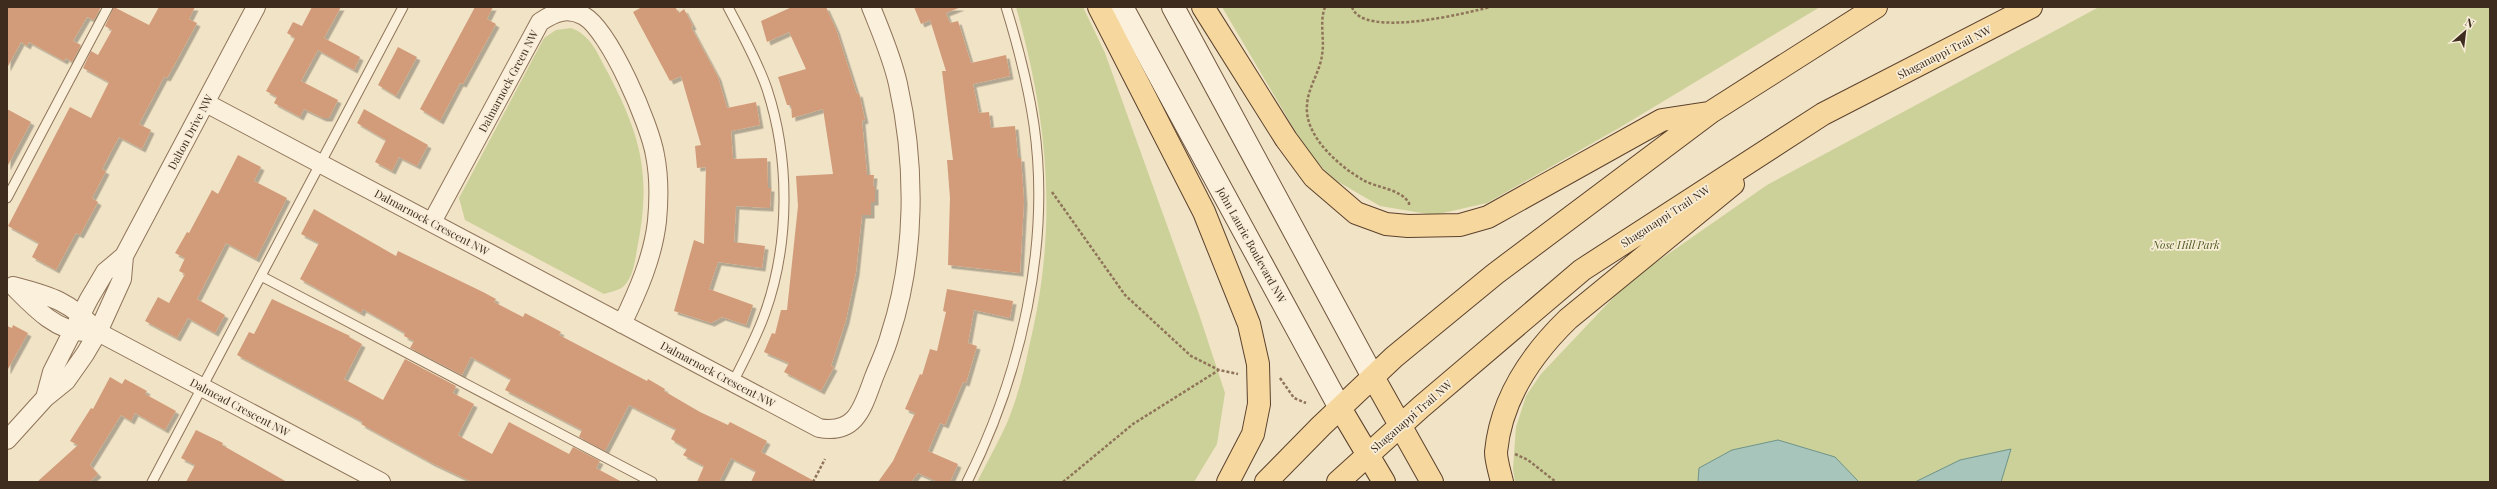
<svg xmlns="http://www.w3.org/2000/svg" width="2497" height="489" viewBox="0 0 2497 489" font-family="'Playfair Display',serif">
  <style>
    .green { fill: #ccd199 }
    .water { fill: #a8c5bb; stroke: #6e9489 }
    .building { fill: #d29c7a; filter: url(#shadow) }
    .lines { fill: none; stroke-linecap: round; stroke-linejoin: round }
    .service-casing { stroke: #8f745a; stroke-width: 11 }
    .minor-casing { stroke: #8f745a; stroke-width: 20 }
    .secondary-casing { stroke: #70553d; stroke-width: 24 }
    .primary-casing { stroke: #5c422e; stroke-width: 24 }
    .path { stroke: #8f745a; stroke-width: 2.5; stroke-dasharray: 3 2; stroke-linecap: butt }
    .service { stroke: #fbf0db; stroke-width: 9 }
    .minor { stroke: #fbf0db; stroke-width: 18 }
    .secondary { stroke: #fbf0db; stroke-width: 22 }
    .primary { stroke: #f6d79d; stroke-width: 22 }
    .labels { text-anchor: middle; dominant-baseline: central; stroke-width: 3.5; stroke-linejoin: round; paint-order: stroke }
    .street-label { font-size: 11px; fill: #3e2d1f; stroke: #f8edd7 }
    .park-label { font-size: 11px; font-style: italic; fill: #4f5c24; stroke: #f8edd7 }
  </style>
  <defs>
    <filter id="shadow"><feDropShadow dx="3.5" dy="3.5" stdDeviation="0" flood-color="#0004"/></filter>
  </defs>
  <rect width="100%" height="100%" fill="#f1e3c6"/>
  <path class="green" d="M1016,7H1083L1105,53L1199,314L1225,393L1217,444L1194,482H977C987,462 998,443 1007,423C1017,399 1024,372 1029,347C1058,228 1049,124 1016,7Z
    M1222,7H1820L1619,128L1487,203L1434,215L1380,206L1335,180L1310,156Z
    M2099,7H2490V482H1515L1513,469L1516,427L1526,396L1541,374L1628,282L1767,185Z
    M571,28C591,35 597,53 607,71C641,136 652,175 637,249C635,261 633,277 624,286C620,290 610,292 604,294L465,220L459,198L544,38L556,30Z"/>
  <path class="water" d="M1778,440L1835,457L1859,482H1698L1699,468L1732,450Z
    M2011,449L2001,482H1915L1960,460Z"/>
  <path class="building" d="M7,7H101L94,20L87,17L73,41L81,45L72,62L66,58L64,61L29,42L27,46L21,42L7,68Z
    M114,7L149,25L159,7H195L189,19L197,23L176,62L167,78L164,77L139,124L151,130L142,149L119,137L102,169L106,171L92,198L98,202L80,235L76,233L56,270L32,257L39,243L8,226L70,107L91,118L109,82L83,68L91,51L98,55L112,30L105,26Z
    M312,7H341L324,38L360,57L354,70L318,50L301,81L338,100L329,118H323L304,109L300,117L274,103L277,97L266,91L295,38L287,33L293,22L302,26Z
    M475,7H493L487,19L496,24L463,84L460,83L440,121L420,109Z
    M642,7H675L679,13L684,9L693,26L691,27L718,77L727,108L756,102L760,125L731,131L733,159L767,158L768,188H771L770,208L736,206L734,242L765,246L762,268L718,262L709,289L753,305L746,325L722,317L711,323L674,311L694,240L704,244L706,167L697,168L695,146L701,145L681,76L670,81L633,12Z
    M792,7H826L836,29L857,94L859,93L865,120L862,121L867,175H874L873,186H875V202H871V215H862L856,272L846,320L831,366L834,367L821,391L784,372L789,363L764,352L772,333L775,334L781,310H787L798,206L796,176L833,174L823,109L792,118L791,105H787L778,77L806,69L789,32L767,42L761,21Z
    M914,7H961L946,13L950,23L958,21L971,63L1006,55L1010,76L973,84L979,113L989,112L991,128L1015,126L1018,158H1021L1024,201L1020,273L948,265L950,198L947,160H953L942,71H946L930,20L921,24Z
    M398,47L417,57L396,96L378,85Z
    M7,109L31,122L7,167Z
    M364,109L428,145L417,166L399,157L392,171L375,162L386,140L357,123Z
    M238,155L261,167L254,181L287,198L256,259L226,243L197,299L225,315L215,333L188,318L177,338L145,321L158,297L169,303L185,274L179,271L185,258L175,253L187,232L189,233L212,190L218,194Z
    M314,209L396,256L398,251L483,292L496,299L494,302L523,317L525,313L561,332L559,335L647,381L648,379L665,389L664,391L700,412L728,425L730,422L767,441L761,452L816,482H751L756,471L731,458L719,482H697L704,466L683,455L687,449L671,439L676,429L629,405L605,451L579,437L582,430L505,390L511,379L471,357L462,375L410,348L414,341L404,336L405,333L363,309L361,313L300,279L319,243L301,234Z
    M947,289L1013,301L1010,318L974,310L968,343L977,346L966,383L963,382L945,425L940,423L928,451L958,464L950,482H938L918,473L911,482H878L893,461L915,413L905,409L920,374L922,375L930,349L937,351L946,312L943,311Z
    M272,299L350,336L349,337L362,344L344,379L383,400L405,359L456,386L453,393L474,404L458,435L466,440L492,454L509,422L569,454L573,447L600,461L596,468L622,482H472L432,463L361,424L363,422L237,355L249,332L254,334Z
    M13,325L28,333L7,371V326L12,328Z
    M110,377L122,384L125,379L147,391L145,394L176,411L165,430L135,413L131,421L121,415L90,465L98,474L89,482H37L78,445L70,441L91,408L93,409Z
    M196,430L223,443L222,445L287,482H186L195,465L181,458Z"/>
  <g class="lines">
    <defs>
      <path id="service" d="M728,7C742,34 757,60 767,89C790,159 790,243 765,313C757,336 745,359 733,382
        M7,198L108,7
        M261,276L652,482
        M152,482L403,7
        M967,482C1021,374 1051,245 1034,125C1028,84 1018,46 1006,7"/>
      <path id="minor" d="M206,103L819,428C857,435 863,406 874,377C879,364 886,350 890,335C916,256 916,165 898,84C892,57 881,32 871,7
        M432,222L540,22C555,12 568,7 584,16C610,31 650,125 655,155C659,175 659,200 657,221C653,257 638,291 622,324
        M13,286C52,296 71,302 98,332L381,482
        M13,286C32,305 55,331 84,332
        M45,398L52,372L89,299L105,272L124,256
        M7,440L45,398L66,381L85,354L98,332L122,279L124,256L256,7"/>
      <path id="secondary" d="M1122,7L1340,408
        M1173,7L1373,377"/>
      <path id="primary" d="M1099,7L1204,212L1249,324L1258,364L1259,404L1253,434L1228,482
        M1203,7L1286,139L1314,177L1356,213L1386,224L1408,226L1460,225L1488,217L1662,120L1708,113
        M1373,377L1432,482
        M1340,408L1384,482
        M1266,482L1321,426L1394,357L1495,274L1711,112L1876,7
        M1338,482L1421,407L1582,270L1823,114L2031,7
        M1502,482C1500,473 1496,461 1496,452C1501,399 1531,355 1568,319L1733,184"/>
    </defs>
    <use href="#service" class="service-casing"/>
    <use href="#minor" class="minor-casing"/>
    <use href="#secondary" class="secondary-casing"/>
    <use href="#primary" class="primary-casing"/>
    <path class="path" d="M1325,7C1319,23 1325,39 1322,55C1320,72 1308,87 1307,105C1304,136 1339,166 1363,180C1377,188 1401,189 1409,203V207
      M1352,7C1362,39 1467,13 1490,7
      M1052,192L1125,295L1191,356L1219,370L1238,374
      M1280,378L1294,398L1306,403
      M1515,454L1528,460L1556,482
      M813,482L825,459
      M1063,482L1133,424L1219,370"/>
    <use href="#service" class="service"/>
    <use href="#minor" class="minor"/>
    <use href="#secondary" class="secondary"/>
    <use href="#primary" class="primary"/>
  </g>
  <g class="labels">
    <g class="street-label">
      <text transform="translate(1944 52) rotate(-27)">Shaganappi Trail NW</text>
      <text transform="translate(508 81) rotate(-62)">Dalmarnock Green NW</text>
      <text transform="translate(190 132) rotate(-62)">Dalton Drive NW</text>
      <text transform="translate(1665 216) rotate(-33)">Shaganappi Trail NW</text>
      <text transform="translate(432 222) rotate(28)">Dalmarnock Crescent NW</text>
      <text transform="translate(1252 245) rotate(61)">John Laurie Boulevard NW</text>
      <text transform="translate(718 374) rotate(28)">Dalmarnock Crescent NW</text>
      <text transform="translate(240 407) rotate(28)">Dalmead Crescent NW</text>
      <text transform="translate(1411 416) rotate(-41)">Shaganappi Trail NW</text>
    </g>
    <g class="park-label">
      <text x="2186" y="244">Nose Hill Park</text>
    </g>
  </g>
  <rect width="2497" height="489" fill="none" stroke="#3e2d1f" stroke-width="16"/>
  <g transform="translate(2465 32) rotate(28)" stroke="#f8edd7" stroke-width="3" paint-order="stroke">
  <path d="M0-3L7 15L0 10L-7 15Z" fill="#3e2d1f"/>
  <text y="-6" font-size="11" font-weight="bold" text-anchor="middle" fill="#3e2d1f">N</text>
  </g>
</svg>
